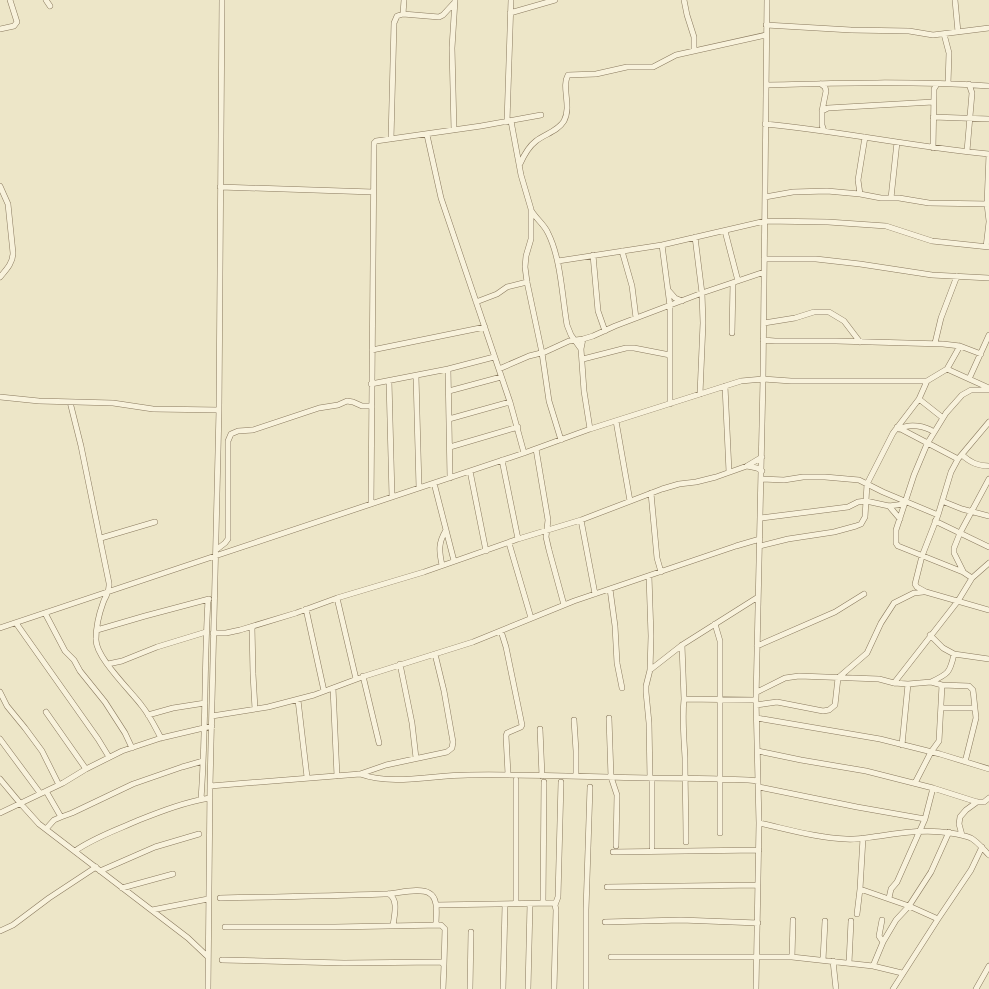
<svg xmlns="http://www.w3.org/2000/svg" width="989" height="989" viewBox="0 0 989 989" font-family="'PT Serif',serif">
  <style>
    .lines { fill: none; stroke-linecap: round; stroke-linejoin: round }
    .minor-casing { stroke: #89795e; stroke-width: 6 }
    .minor { stroke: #f8f2dc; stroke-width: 5 }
  </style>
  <rect width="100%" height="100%" fill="#ede6c8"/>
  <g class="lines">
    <defs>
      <path id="minor" d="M46,0L50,6
        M684,0L687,15L694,37V51
        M955,0L958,32
        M510,13L555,0
        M403,14L439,17L443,15L454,3
        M766,25L851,30L909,31L933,35L989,28
        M0,29L14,26L17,22L10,0
        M944,34L949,53L948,84
        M821,84L825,87L826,91L822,111V125L824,131
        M766,85C840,83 915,81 989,86
        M822,111L828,108L933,102
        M933,117L989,119
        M511,121L521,175L531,209V239L526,256L525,267L527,282L542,353L549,401L561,440
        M507,122L511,0
        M765,124C840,131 914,147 989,154
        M454,130L452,48L455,0
        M427,135L441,198L510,402L524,453
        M391,139L394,23L397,16L403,14L404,0
        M933,148L934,94V89L937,84
        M967,151L972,93L969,84
        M989,154L987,204L989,221
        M520,164C524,155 528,147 536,141C545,134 558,131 564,121C572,106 561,87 568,75L596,74L627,67H653L676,55L766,35
        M0,186L8,204L13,253C13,263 6,270 0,277
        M220,187L373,192
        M860,194L858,180L865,137
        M765,197L793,192L827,191L860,194L881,198H899L929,203L989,204
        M891,198L897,142
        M531,210C536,219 544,224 548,233C561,259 562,296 567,325L571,335L581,349
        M725,231L738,281
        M695,237L702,293L703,323L700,394
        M662,245L670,306V404
        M986,247L989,222
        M622,251L632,286L636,318
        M593,255L598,311L605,331
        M764,259H816L860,264L932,275L989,278
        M558,261L662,245L765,221L828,222L886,226L932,241L989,247
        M668,290L675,298L682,301
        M476,302L497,294L507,287L527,282
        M764,323L795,318L814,312H829L844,321L860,342
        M732,333L733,283
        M583,339L581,349L584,391L590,429
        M763,340L775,341H836L943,344L960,346L981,354
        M935,343L941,318L957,276
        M372,350L485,327
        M583,359L626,348H634L670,355
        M448,369L450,478
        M499,369L529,356L545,352L569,341L583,339L593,336L615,326L702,293L764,272
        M947,369L989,388
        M416,376L419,488
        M969,379L989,335
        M389,381L392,497
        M371,384L448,369L494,357
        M725,386L729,472
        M449,391L501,377
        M0,397L39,401L113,403L153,409L219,410
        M919,399L943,418
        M70,402L81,446L109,583C110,593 106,594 103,603C99,614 96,627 96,639C95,657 131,691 142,706C150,716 155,727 161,738
        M449,419L510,402
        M616,421L630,501
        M989,422L958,459L951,472L938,515L922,556L915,584L917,587L926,592L989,610
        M897,427L958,459
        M899,429C910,423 925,426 934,432
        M450,447L518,427
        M536,449L548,520L546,537L549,550L564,605
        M962,455C970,462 977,466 989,466
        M502,460L518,539
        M747,466L757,468L762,471
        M470,471L486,551
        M762,479L784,480L803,477H825L859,480L883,492L938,515
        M434,483L454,561
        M651,493L657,558L661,572
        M942,501L962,509L989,516
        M371,504L374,143L376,141L481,126L541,115
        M889,506L900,519
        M761,518L848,507L858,502L866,501L889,506L904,504
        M581,520L595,594
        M935,521L989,547
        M101,538L155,522
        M509,543L531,618
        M760,546L788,539L834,532L856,526L861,524L865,517L867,484L893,433L919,399L927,381L947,369L960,346
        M216,550L225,543L228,539V441L231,434L238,431L253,430L319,408L338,405L347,401L353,402L362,406H372
        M442,565C439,551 438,543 446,530
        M963,571L954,553V548L960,533L989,479
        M649,576L651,636L650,670L646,686V692L649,723L650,778
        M972,578L963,572L898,546L896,543V530L914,475L927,444L946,413L962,395L971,390H989
        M610,589L615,626L617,663L622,688
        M337,598L356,679
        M306,609L324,691
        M45,613L65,651L74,660L80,671L105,702L125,733L132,748
        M16,623L98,739L109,757
        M715,624L720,641V833
        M252,627L253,674L255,709
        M0,628L179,568L524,453L590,429L741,381L763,379L791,381H927
        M97,630L145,616L209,599
        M501,631L506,647L522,725L521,727L507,733L506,736L508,774
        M213,633H226L240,630L296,613L337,598L424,572L518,539L581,520L662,489L679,484L696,482L716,477L747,466L762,457
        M930,635L943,648L954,654L989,659
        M682,645L684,699
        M757,646L835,612L864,594
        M108,664L122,661L157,647L206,632
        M400,664L412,723L416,758
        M650,670L682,645L758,597
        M363,676L379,743
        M931,682C948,674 950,673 954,654
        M894,683L958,601L972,578L989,563
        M333,688L337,776
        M0,692L7,706L25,728L42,751L59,785
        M757,692L785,678L799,676L879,679L894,683L908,684L931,682L942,685L969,686L973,690L976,718L965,762
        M298,700L307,777
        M756,705L777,702L823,711L829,710L835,705L838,678L867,653L881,623L894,603L914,593L923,592
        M941,708H975
        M46,712L86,769
        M148,715L173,708L205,703
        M212,716L268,707L314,695L365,676L473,642L574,601L736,546L760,539
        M609,718L611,777L617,795L616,846
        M757,718L880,739L940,754L989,769
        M574,720L576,751V776
        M540,729L542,776
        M0,739L40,793
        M902,745L908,684
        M758,751L801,760L866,771L933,788L977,802H984L989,798
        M360,774L386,765L447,752L452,748L453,742L444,691L435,654
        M0,779L20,803L39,824L188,938L207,956
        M915,783L931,752L939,741L942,685
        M210,786L360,774C394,786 432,775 468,775C528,774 589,777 649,778C673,778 696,778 719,779C732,780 745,779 758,781
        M759,787L857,807L925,819
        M46,791L61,817
        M201,799C206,733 204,666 208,600
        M0,813L63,783L86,769L122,751L161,738L212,726
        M759,823C787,829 817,838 846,839C858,840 869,837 880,836C903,832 927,829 950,833C957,834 964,835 971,838C978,842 983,849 989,855
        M46,829L54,820L61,817L72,813L133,784L182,767L203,761
        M962,835L959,824L960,817L966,810L977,802
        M863,838L860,889L909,906L938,919
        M686,842C686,814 685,786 685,758C684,738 682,719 684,699L756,700
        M652,847V778
        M75,851C95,837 117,830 139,820C162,811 185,802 210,798
        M613,852L759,850
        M100,871L155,847L199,834
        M607,887L758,885
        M122,888L173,874
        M389,894C399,900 394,916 393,926
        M220,898C275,897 330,896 384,894C396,894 420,887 429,893C439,898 436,915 436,924
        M889,898L891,889L897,882L925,819L933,788
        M543,903L544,782
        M516,904V780
        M436,905L554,903L555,905L556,910L554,989
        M555,905L558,897L561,782
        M152,910L208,899
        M857,914L860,889
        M882,920L879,936L883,942
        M605,922L681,920L758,923
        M225,927H335L441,925L445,929L444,965
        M0,931L13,925L49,898L96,867
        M611,957H792L873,966L902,973
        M792,957L793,920
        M222,960L344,963L441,962L444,965L443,989
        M823,960L825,921
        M833,961L836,989
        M849,963L851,921
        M873,966L883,942L896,920L909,906L931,872L949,832
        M208,989L210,786L219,410L222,0
        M470,989L471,932
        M503,989L505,905
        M528,989L530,904
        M586,989V910L590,787
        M756,989L759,823L756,700L763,379L767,0
        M893,989L938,919L971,870L982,847
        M976,989L989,966"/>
    </defs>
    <use href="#minor" class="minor-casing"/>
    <use href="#minor" class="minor"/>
  </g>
</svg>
